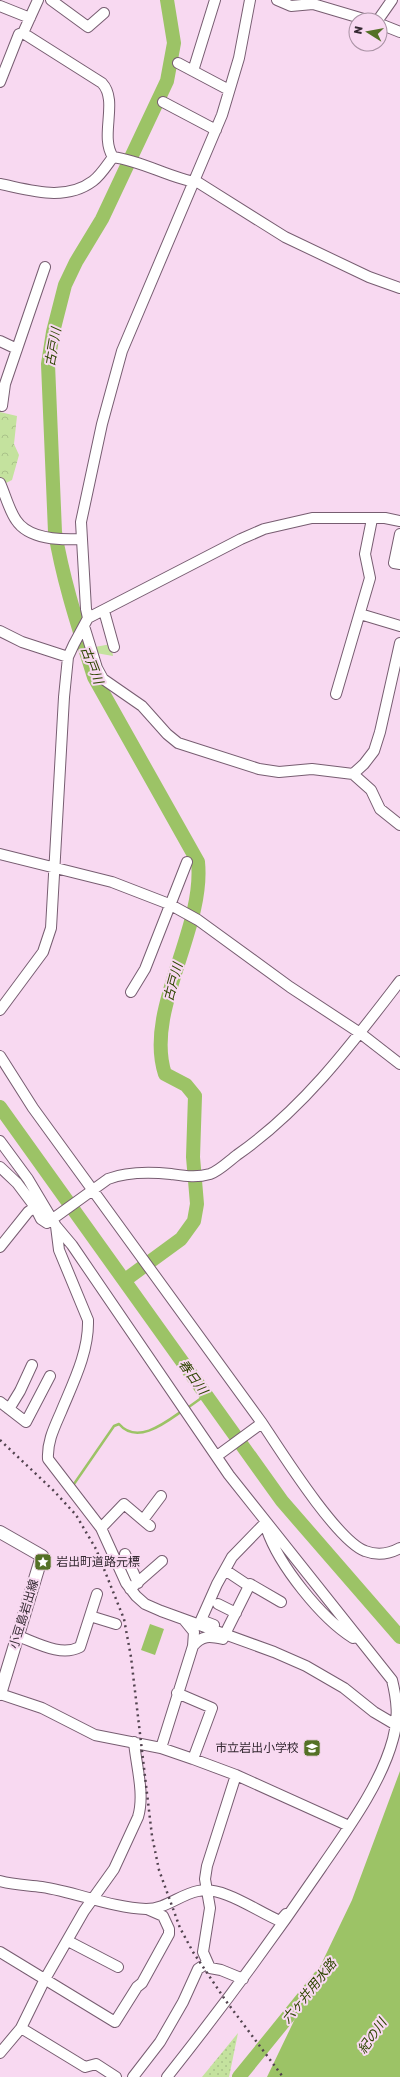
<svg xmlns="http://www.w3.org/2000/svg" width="400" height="2077" viewBox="0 0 400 2077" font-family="Rubik,'Noto Sans JP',sans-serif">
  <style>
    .grass { fill: url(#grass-dots) }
    .forest { fill: url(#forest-crowns) }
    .park { fill: #c4e29e }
    .water { fill: #9cc366 }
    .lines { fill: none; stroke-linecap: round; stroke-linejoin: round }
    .stream { stroke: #9cc366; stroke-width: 2.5 }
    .river { stroke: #9cc366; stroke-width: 14 }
    .minor-casing { stroke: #775d71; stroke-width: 12 }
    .major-casing { stroke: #775d71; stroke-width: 14 }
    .minor { stroke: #fff; stroke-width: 10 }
    .major { stroke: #fff; stroke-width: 12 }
    .rail { stroke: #52434f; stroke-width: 2.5; stroke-dasharray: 2 4; stroke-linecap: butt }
    .labels { text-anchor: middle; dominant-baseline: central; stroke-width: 4; stroke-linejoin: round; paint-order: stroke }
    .poi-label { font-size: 12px; fill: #332831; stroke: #f8d9f1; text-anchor: start }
    .street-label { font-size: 12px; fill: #332831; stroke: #f8d9f1 }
    .water-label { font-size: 13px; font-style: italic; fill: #2e4500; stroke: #f8d9f1 }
  </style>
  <defs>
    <pattern id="grass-dots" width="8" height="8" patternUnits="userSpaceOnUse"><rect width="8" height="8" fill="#c4e29e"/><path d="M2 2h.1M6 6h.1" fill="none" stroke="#a9c289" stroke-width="1.8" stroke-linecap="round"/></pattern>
    <pattern id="forest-crowns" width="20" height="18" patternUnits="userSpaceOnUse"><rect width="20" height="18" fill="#c4e29e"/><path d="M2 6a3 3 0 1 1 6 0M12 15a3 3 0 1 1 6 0" fill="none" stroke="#a9c289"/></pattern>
  </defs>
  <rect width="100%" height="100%" fill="#f8d9f1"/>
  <path class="grass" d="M238,2033L229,2077H202Z"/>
  <path class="forest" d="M0,412L17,416L14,444L19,455L12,480L4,484L0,478Z"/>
  <path class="park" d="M111,644L113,656L96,653L95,647Z"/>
  <path class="water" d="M150,1624L164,1629L155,1655L141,1650Z
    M400,1771V2077H267L352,1900Z"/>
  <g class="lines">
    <path class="stream" d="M186,1409L207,1394
      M74,1484L114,1426L119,1424C137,1445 165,1423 182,1411"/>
    <path class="river" d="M0,1107L282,1501L400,1637
      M125,1280L181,1239L194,1221L197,1204L193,1157L195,1096L186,1085L165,1074C144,1011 205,929 198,862L94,677C79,629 63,581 55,532L48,364L53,332L65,285L76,262L102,219L167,81L174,43L167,0
      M239,2077L320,1977"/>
    <defs>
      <path id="minor" d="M51,0L88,27L104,13
        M277,0L291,6L313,4L367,20
        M0,6L30,18
        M378,20L392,0
        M380,24L400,32
        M23,33L102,83C119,101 99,136 113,157
        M178,63L229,90
        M193,71L215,0
        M0,82L19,34L23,33L38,0
        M163,102L216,130
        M0,184C30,190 65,202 93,181C101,175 107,165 113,157C143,161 169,178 199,183L285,237L369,277L400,288
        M0,341L17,349
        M2,406L5,384L45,267
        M0,483C5,494 9,510 16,520C29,540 61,540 81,539
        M400,534L394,563L400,564
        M104,611L114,647
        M360,614L400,626
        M88,618L86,609L81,522L102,424L122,351L222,115L239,58L250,0
        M84,626L97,668L103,679L142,706L167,734L178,743L259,769L279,772L312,769L353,774L371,790L380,809L400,825
        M0,631L22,642L68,657
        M336,694L370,578L365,554L372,519
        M353,774L364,764L374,751L380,732L400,643
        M0,854L112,882L169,904L198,920L290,987L360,1033L400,1064
        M131,992L145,969L187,862
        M0,1010L43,952L51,928L64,697L68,657L74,644L88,618L241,539L264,529L312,518H385L400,521
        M0,1056L33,1108L262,1423C280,1450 337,1541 365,1551C378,1556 389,1554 400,1548
        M0,1141L28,1179L56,1226L59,1250L88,1320C89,1352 73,1383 61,1412C54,1428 47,1442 48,1459L101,1528L126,1583L136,1596L145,1604L161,1611L274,1652L306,1666L344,1688L374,1712L396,1725
        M0,1167L17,1183L35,1207
        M56,1226L72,1245L229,1475L392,1680C397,1700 399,1718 393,1739C381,1784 347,1830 321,1868C272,1940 221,2009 167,2077
        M0,1247L28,1212L35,1207L41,1219L47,1223L108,1179C126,1172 151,1172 171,1174C185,1176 196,1178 210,1174C219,1171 229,1161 237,1155C303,1109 351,1045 400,981
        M0,1402L26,1422L50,1376
        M9,1409L20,1391L32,1365
        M217,1456L262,1423
        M143,1520L161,1496
        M101,1528L124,1504L150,1526
        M267,1530C279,1565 321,1618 353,1638
        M125,1554L138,1583
        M228,1572L249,1586
        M130,1589L162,1561
        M218,1604L236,1613
        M90,1616L116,1624
        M214,1625L201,1620L217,1584L232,1557L266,1522
        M225,1634L250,1584L281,1602
        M18,1636C37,1643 61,1657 80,1647L97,1594
        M193,1646C202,1635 210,1636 223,1639
        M177,1693L212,1708L193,1759
        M0,1694L42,1708L95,1735L161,1748L193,1759L236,1775L349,1826
        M161,1748L193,1646L194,1632L185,1621
        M236,1775L207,1866L205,1879L210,1908L203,1952L210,1968L221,1970L243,1979
        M0,1881C14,1885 28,1885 42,1887C76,1892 112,1908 146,1909C166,1909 179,1895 198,1891C224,1886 256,1911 280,1921L286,1914
        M68,1941L118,1967
        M0,1952L115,2022L137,1987L142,1983L169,1934V1929L163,1916L147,1909
        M21,2028L85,2067L96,2064L116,2077
        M0,2053L21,2028L45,1979L84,1911L114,1869L138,1817C145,1794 136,1765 134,1742
        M133,2077L160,2042L183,2002L198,1969L207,1963"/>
      <path id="major" d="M0,1532L42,1556L0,1694"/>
    </defs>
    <use href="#minor" class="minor-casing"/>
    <use href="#major" class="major-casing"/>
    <use href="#minor" class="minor"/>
    <use href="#major" class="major"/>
    <path class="rail" d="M0,1440L54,1491L76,1515L96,1549L124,1619L131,1657L152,1836L159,1870L180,1928L193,1952L226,2001L283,2077"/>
  </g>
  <defs>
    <symbol id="sight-square" viewBox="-11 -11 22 22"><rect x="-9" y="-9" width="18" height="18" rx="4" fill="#547126" stroke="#f8d9f1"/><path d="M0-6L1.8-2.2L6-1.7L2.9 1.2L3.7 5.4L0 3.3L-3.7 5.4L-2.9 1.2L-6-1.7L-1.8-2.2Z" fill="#fff"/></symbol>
    <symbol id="school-square" viewBox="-11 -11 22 22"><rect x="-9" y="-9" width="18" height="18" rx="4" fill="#547126" stroke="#f8d9f1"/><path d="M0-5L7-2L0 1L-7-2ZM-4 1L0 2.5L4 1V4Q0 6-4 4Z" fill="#fff"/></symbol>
  </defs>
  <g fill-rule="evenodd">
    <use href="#sight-square" x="33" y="1552" width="20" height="20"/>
    <use href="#school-square" x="302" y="1738" width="20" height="20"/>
  </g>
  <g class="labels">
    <g class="poi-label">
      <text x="56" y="1562">岩出町道路元標</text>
      <text x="299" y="1748" text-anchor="end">市立岩出小学校</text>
    </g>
    <g class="street-label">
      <text transform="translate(24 1614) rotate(-73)">小豆島岩出線</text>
    </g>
    <g class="water-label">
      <text transform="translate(53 347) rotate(-80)">古戸川</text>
      <text transform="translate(92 665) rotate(69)">古戸川</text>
      <text transform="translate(173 982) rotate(-75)">古戸川</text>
      <text transform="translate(193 1377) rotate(54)">春日川</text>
      <text transform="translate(309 1991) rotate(-51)">六ヶ井用水路</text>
      <text transform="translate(372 2036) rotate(-55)">紀の川</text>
    </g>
  </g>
  <g transform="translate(368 32) rotate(281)"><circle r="19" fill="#f8d9f1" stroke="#a992a4"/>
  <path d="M0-3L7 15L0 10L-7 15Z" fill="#547126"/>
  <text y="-6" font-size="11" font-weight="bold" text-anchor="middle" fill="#332831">N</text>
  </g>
</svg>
